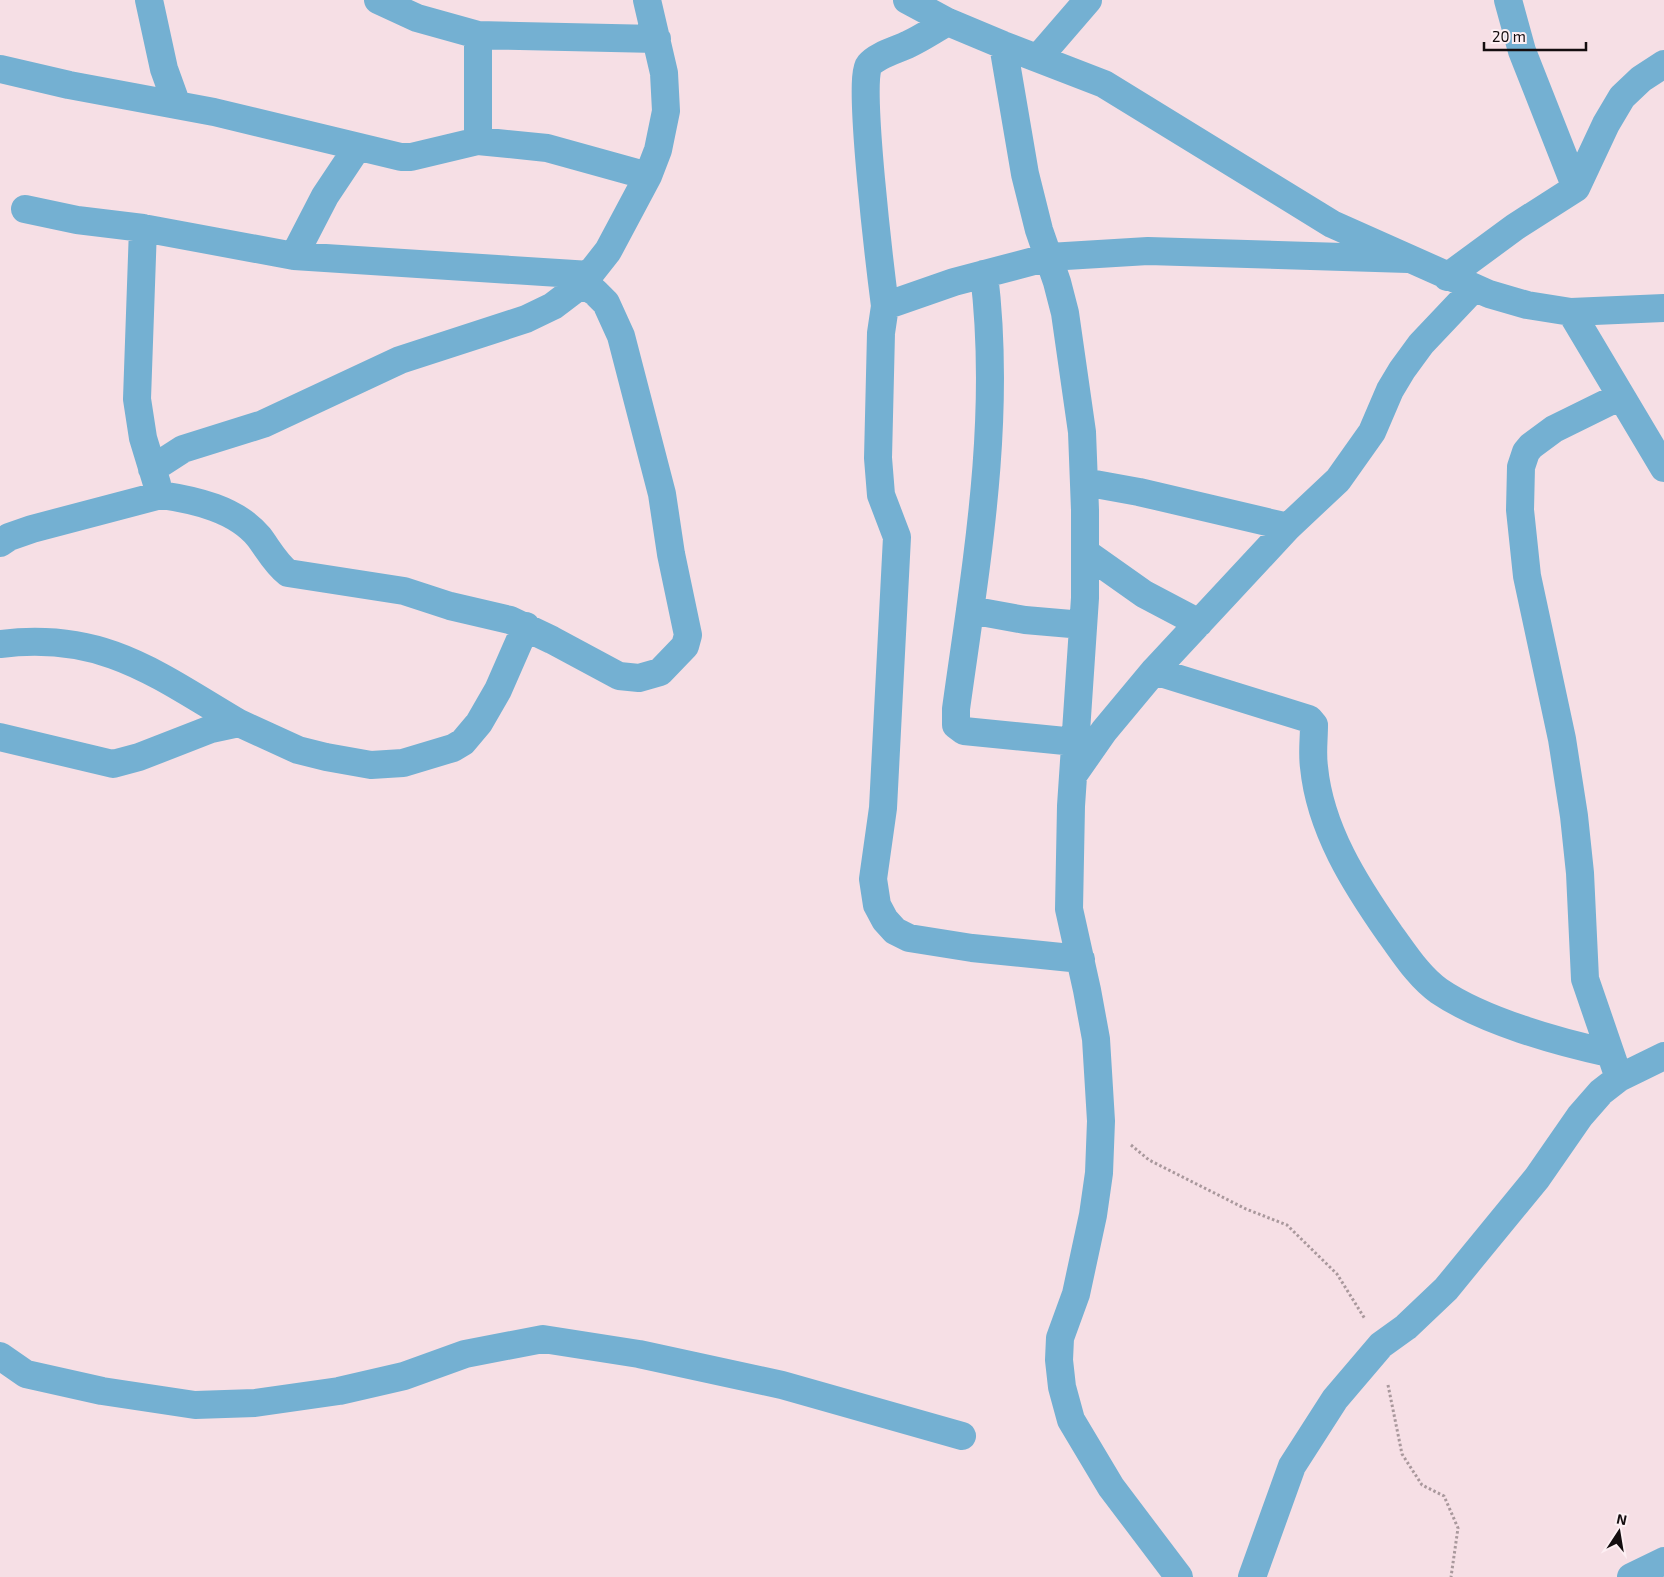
<svg xmlns="http://www.w3.org/2000/svg" width="1664" height="1577" viewBox="0 0 1664 1577" font-family="'Exo 2',sans-serif">
  <style>
    .lines { fill: none; stroke-linecap: round; stroke-linejoin: round }
    .path { stroke: #a9989c; stroke-width: 3; stroke-dasharray: 2.5 2.5; stroke-linecap: butt }
    .street { stroke: #74b0d2; stroke-width: 28 }
  </style>
  <rect width="100%" height="100%" fill="#f6dfe5"/>
  <g class="lines">
    <path class="path" d="M1131,1145L1149,1160L1246,1209L1287,1225L1337,1274L1365,1319
      M1388,1385L1402,1454L1422,1485L1444,1496L1458,1528L1451,1577"/>
    <path class="street" d="M149,0L164,69L177,105
      M378,0L417,18L478,35L657,39
      M907,0L948,22L1003,45L1104,84L1332,224L1489,294L1527,305L1571,312L1664,468
      M1508,0L1522,51L1576,188
      M478,35V141
      M1003,45L1025,174L1039,230L1057,282L1065,313L1082,432L1085,510V598L1071,806L1069,909L1087,990L1096,1039L1101,1121L1099,1173L1093,1215L1076,1294L1060,1338L1059,1360L1062,1387L1071,1420L1111,1487L1179,1577
      M1038,58L1088,0
      M0,69L69,85L214,112L401,157H411L478,141L547,148L648,176
      M25,209L77,220L143,228L294,256L590,275
      M143,228L137,399L143,438L157,484
      M294,256L325,196L357,148
      M984,274C1002,421 976,565 956,709V725L964,731L1075,742
      M1447,277L1515,227L1576,188L1606,124L1622,97L1641,79L1664,64
      M885,306C881,275 857,79 869,65C877,55 897,50 909,44C922,38 935,29 948,22
      M1571,312L1664,308
      M152,469L183,449L263,424L400,360L526,319L553,306L582,284L608,251L648,176L658,150L666,111L664,73L647,0
      M1084,482L1139,492L1288,527
      M0,543L9,537L32,529L161,495C195,500 236,509 259,537C268,549 276,564 288,573L404,591L450,606L510,620L552,640L619,676L639,678L660,672L685,646L688,635L671,554L662,494L621,336L606,303L595,292L582,284
      M1086,553L1144,594L1199,623
      M970,610L1025,620L1083,625
      M0,644C103,631 156,674 239,723
      M1154,671L1309,719L1314,725C1314,739 1312,753 1314,767C1320,829 1355,884 1390,934C1404,953 1419,977 1439,991C1483,1021 1558,1042 1609,1053
      M0,737L113,764L139,757L211,729L239,723L298,750L326,757L371,765L403,763L453,748L463,742L479,723L498,690L526,626
      M1074,774L1104,731L1154,671L1288,527L1338,480L1372,432L1390,390L1402,370L1421,344L1474,288
      M1081,959L972,948L909,938L895,931L885,920L877,905L873,879L883,808L897,537L881,495L878,458L881,333L885,306L954,282L1049,257L1148,251L1408,259
      M1619,1078L1585,979L1580,873L1574,816L1562,739L1527,576L1520,510L1521,467L1526,452L1531,446L1554,429L1621,396
      M0,1356L26,1374L102,1391L195,1405L255,1403L339,1391L404,1376L465,1354L543,1339L639,1354L782,1385L962,1436
      M1252,1577L1292,1466L1335,1399L1381,1345L1406,1327L1446,1289L1537,1178L1580,1116L1601,1092L1619,1078L1664,1056
      M1631,1577L1664,1561"/>
  </g>
  <g transform="translate(1619 1532) rotate(12)" stroke="#fdeff3" stroke-width="4" paint-order="stroke">
  <path d="M0-4L9 19L0 12L-9 19Z" fill="#140d0f"/>
  <text y="-8" font-size="14" font-weight="bold" text-anchor="middle" fill="#140d0f">N</text>
  </g>
  <path d="M1484 42v8h102v-8" fill="none" stroke="#140d0f" stroke-width="2.5"/>
  <text x="1492" y="42" font-size="15" fill="#140d0f" stroke="#fdeff3" stroke-width="4" paint-order="stroke">20 m</text>
</svg>
